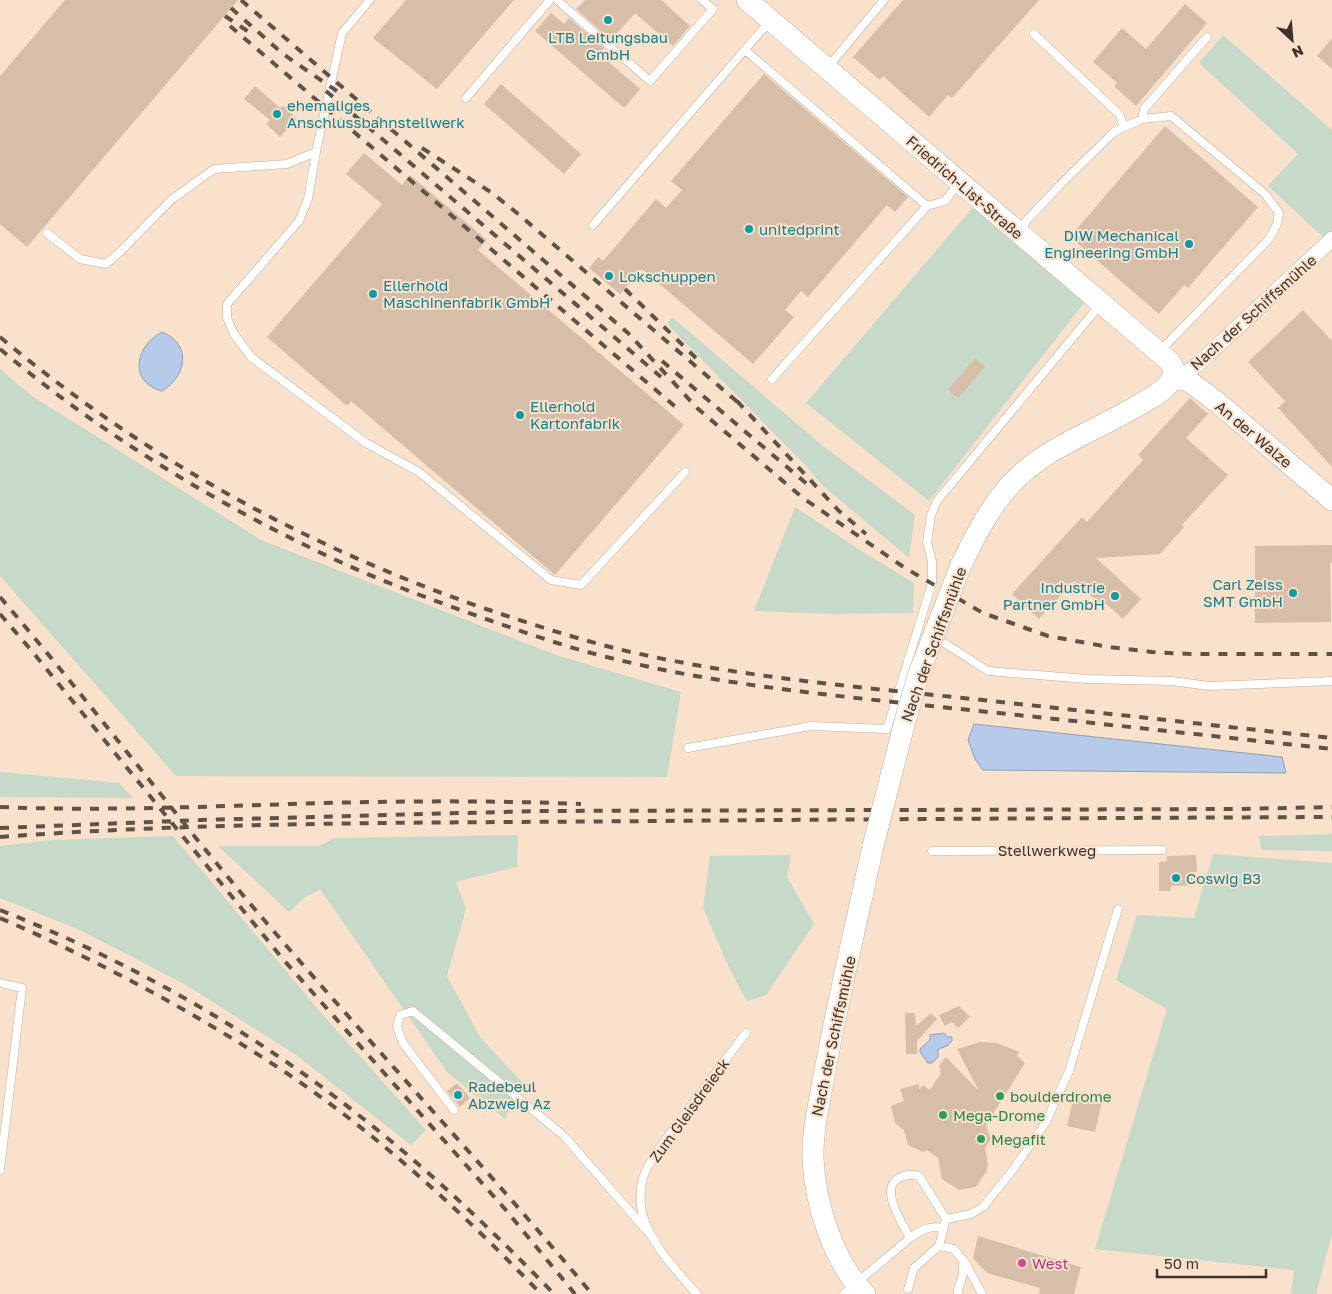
<svg xmlns="http://www.w3.org/2000/svg" width="1332" height="1294" viewBox="0 0 1332 1294" font-family="'Golos Text',sans-serif">
  <style>
    .green { fill: #c7d9c9 }
    .water { fill: #b5cbe9; stroke: #919db0 }
    .building { fill: #d6bea9 }
    .lines { fill: none; stroke-linecap: round; stroke-linejoin: round }
    .lane-casing { stroke: #c4ad98; stroke-width: 9 }
    .street-casing { stroke: #c4ad98; stroke-width: 16 }
    .secondary-casing { stroke: #c4ad98; stroke-width: 22 }
    .lane { stroke: #fff; stroke-width: 8 }
    .street { stroke: #fff; stroke-width: 15 }
    .secondary { stroke: #fff; stroke-width: 21 }
    .rail { stroke: #5f5348; stroke-width: 4; stroke-dasharray: 9 9; stroke-linecap: butt }
    .secondary-bridge-casing { stroke: #c4ad98; stroke-width: 22; stroke-linecap: butt }
    .secondary-bridge { stroke: #fff; stroke-width: 21 }
    .culture-dot { fill: #0f9aa8; stroke: #fae1cc; stroke-width: 2 }
    .leisure-dot { fill: #2e9e5b; stroke: #fae1cc; stroke-width: 2 }
    .hotel-dot { fill: #d1479c; stroke: #fae1cc; stroke-width: 2 }
    .labels { text-anchor: middle; dominant-baseline: central; stroke-width: 4; stroke-linejoin: round; paint-order: stroke }
    .culture-label { font-size: 15px; fill: #0d838f; stroke: #fae1cc; text-anchor: start }
    .street-label { font-size: 15px; fill: #3d332b; stroke: #fae1cc }
    .leisure-label { font-size: 15px; fill: #27864d; stroke: #fae1cc; text-anchor: start }
    .hotel-label { font-size: 15px; fill: #b23c85; stroke: #fae1cc; text-anchor: start }
  </style>
  <rect width="100%" height="100%" fill="#fae1cc"/>
  <path class="green" d="M1223,35L1332,130V230L1324,238L1268,186L1298,154L1199,63Z
    M974,206L1087,299L929,501L806,403Z
    M672,317L823,446L915,515L909,558L823,486L806,466L667,324Z
    M0,369L32,396L261,540L556,655L681,692L667,777L176,776L0,576Z
    M795,507L860,550L914,583L913,613L835,614L754,611Z
    M0,772L119,783L133,798L0,797Z
    M1332,834V851L1261,850L1259,836Z
    M518,835L517,867L456,882L466,909L447,976L480,1037L522,1082L505,1119L447,1072L320,889L304,898L289,912L218,846H319L334,838Z
    M173,836L322,1014L426,1130L411,1145L296,1055L186,985L82,931L0,898V846L52,840Z
    M1213,854L1332,863V1235L1316,1294H1291L1294,1270L1095,1249L1167,1009L1116,980L1137,915L1194,918Z
    M791,855L787,877L814,924L766,995L747,1001L730,970L703,908L710,856Z"/>
  <path class="water" d="M162,332C192,344 187,376 162,391C128,382 135,346 162,332Z
    M974,724L1282,757L1286,773L983,770L975,759L968,740Z
    M944,1033L948,1037H952V1041L947,1046L938,1049V1057L932,1063H928L920,1052V1049L930,1040V1035Z"/>
  <path class="building" d="M65,0H238L27,247L0,224V76Z
    M406,0H514L437,89L373,38Z
    M585,0H661L690,26L673,46L635,13L611,40L576,9Z
    M903,0H1039L952,98L948,95L929,117L883,76L880,80L853,57Z
    M1185,4L1207,23L1136,106L1114,86L1117,83L1093,62L1122,28L1146,49Z
    M551,13L564,24L569,18L604,48L599,54L640,89L624,108L535,31Z
    M1332,38V69L1317,56Z
    M764,74L908,197L895,212L887,205L808,297L801,291L785,310L794,317L753,364L642,269L620,294L589,268L598,257L603,261L656,199L666,208L682,190L671,181Z
    M501,84L581,154L564,174L484,104Z
    M255,86L280,108L283,106L297,119L280,137L266,124L270,120L244,99Z
    M1165,126L1258,207L1188,288L1184,285L1159,314L1070,237Z
    M364,153L402,185L410,175L487,240L478,250L684,425L555,575L351,401L347,406L267,337L382,204L346,174Z
    M1303,310L1332,341V467L1278,408L1285,401L1248,362Z
    M975,358L985,367L958,398L948,390Z
    M1190,398L1208,414L1186,438L1228,475L1182,525L1184,527L1160,554L1096,558L1141,599L1123,619L1103,601L1100,604L1074,581L1039,619L1012,594L1082,517L1087,522L1143,460L1138,455Z
    M1332,545V563H1330L1331,622L1255,623V546Z
    M1196,855L1197,872H1194V885L1171,886V891H1159V862L1167,861V856Z
    M959,1006L970,1017L958,1028L952,1022L945,1026L939,1015Z
    M905,1013H915L916,1026L931,1013L937,1019L917,1041V1054H906Z
    M980,1042L997,1043L1019,1052L1017,1056L1025,1063L986,1125L991,1139L985,1148L988,1165L986,1172L976,1187L959,1190L942,1179L938,1158L927,1150L923,1152L908,1145L904,1130L895,1123L891,1106L904,1101L900,1089L919,1084V1090L923,1085L930,1090L941,1073L939,1066L946,1057L979,1091L957,1049Z
    M457,1083L470,1098L460,1107L447,1091Z
    M1075,1091L1103,1097L1095,1132L1067,1126Z
    M978,1236L1081,1267L1074,1294H1039L1040,1288L987,1273L973,1258Z"/>
  <g class="lines">
    <defs>
      <path id="lane" d="M557,0L650,81L713,9L702,0
        M1034,34L1119,114L1124,127
        M745,50L927,206L945,201L959,183
        M828,67L884,0
        M466,98L550,0
        M1142,119L1144,109L1207,37
        M316,152L308,199L299,221L227,304V318L234,334L251,357L366,443L419,472L551,580L581,585L685,472
        M593,225L769,22
        M1020,231L1027,220L1060,185L1114,132L1142,119L1171,116L1265,194L1279,213L1277,224L1269,239L1160,351
        M47,233L80,259L106,264L121,251L171,200L214,169L287,164L316,152L342,33L370,0
        M772,379L927,206
        M935,637L988,671L1087,679L1172,681L1209,686L1332,681
        M688,748L811,726L887,729L932,583V561L927,542L931,515L937,501L1100,305
        M932,851L1162,850
        M0,983L22,988L0,1170
        M454,1110L403,1043L397,1027L400,1015L413,1011L564,1136L655,1240
        M910,1238C921,1230 930,1225 943,1228
        M939,1246L954,1249L966,1264L982,1294
        M908,1289L914,1268L939,1246L946,1219L971,1214L983,1207L1012,1171L1046,1122L1069,1071L1118,909
        M697,1294C677,1271 652,1246 643,1216C640,1207 640,1192 642,1182C645,1165 670,1133 682,1118C703,1090 724,1061 746,1033
        M844,1294L855,1284L910,1238C903,1224 881,1192 896,1180C903,1174 911,1174 919,1176L946,1219
        M958,1294V1290L963,1274V1260"/>
      <path id="street" d="M1172,378L1183,375L1197,365L1332,239"/>
      <path id="secondary" d="M747,0L1169,361L1173,367C1174,374 1171,382 1166,387C1158,395 1147,400 1137,406C1097,430 1054,444 1019,476C992,502 977,532 961,565
        M1172,378L1189,381L1218,403L1332,500
        M865,1294C833,1261 815,1204 813,1159C812,1127 821,1096 826,1065C840,992 857,919 873,846"/>
    </defs>
    <use href="#lane" class="lane-casing"/>
    <use href="#street" class="street-casing"/>
    <use href="#secondary" class="secondary-casing"/>
    <use href="#lane" class="lane"/>
    <use href="#street" class="street"/>
    <use href="#secondary" class="secondary"/>
    <path class="rail" d="M241,0L628,333L697,408L803,498L905,568L983,613L1048,636L1109,647L1152,652L1190,654H1332
      M231,8L283,54L341,94
      M225,16L249,32
      M230,26L678,409
      M326,91L661,377
      M422,148L492,193L517,213L741,405
      M625,289L697,359
      M0,337C146,459 308,548 489,610C531,624 574,638 618,649C731,676 848,686 963,698C1086,711 1209,725 1332,738
      M0,349C94,428 201,495 311,548C369,577 429,599 489,620C532,635 575,650 619,660C718,684 820,694 921,705C1058,719 1195,734 1332,749
      M662,361L807,484
      M737,401L838,510L866,534
      M0,597C85,696 163,800 247,900C360,1033 480,1160 592,1294
      M0,614L31,650L282,958L505,1209L575,1294
      M0,807C97,811 194,807 291,804C387,801 485,800 581,804
      M0,828L201,820L538,811L1237,809L1332,807
      M0,837C218,821 437,823 656,821C881,819 1107,818 1332,817
      M0,910C127,960 249,1029 356,1113C427,1168 492,1230 554,1294
      M0,918C99,961 194,1012 285,1072C379,1135 463,1213 541,1294"/>
    <defs>
      <path id="secondary-bridge" d="M873,846L904,725L918,676L961,565"/>
    </defs>
    <use href="#secondary-bridge" class="secondary-bridge-casing"/>
    <use href="#secondary-bridge" class="secondary-bridge"/>
  </g>
  <g class="culture-dot">
    <circle cx="608" cy="20" r="5"/>
    <circle cx="277" cy="114" r="5"/>
    <circle cx="749" cy="229" r="5"/>
    <circle cx="1189" cy="244" r="5"/>
    <circle cx="609" cy="276" r="5"/>
    <circle cx="373" cy="294" r="5"/>
    <circle cx="520" cy="415" r="5"/>
    <circle cx="1293" cy="593" r="5"/>
    <circle cx="1115" cy="596" r="5"/>
    <circle cx="1176" cy="878" r="5"/>
    <circle cx="458" cy="1095" r="5"/>
  </g>
  <g class="leisure-dot">
    <circle cx="1000" cy="1096" r="5"/>
    <circle cx="943" cy="1115" r="5"/>
    <circle cx="981" cy="1139" r="5"/>
  </g>
  <circle class="hotel-dot" cx="1022" cy="1263" r="5"/>
  <g class="labels">
    <g class="culture-label">
      <text x="608" y="37" text-anchor="middle">LTB Leitungsbau<tspan x="608" dy="17">GmbH</tspan></text>
      <text x="287" y="105">ehemaliges<tspan x="287" dy="17">Anschlussbahnstellwerk</tspan></text>
      <text x="759" y="229">unitedprint</text>
      <text x="1179" y="235" text-anchor="end">DIW Mechanical<tspan x="1179" dy="17">Engineering GmbH</tspan></text>
      <text x="619" y="276">Lokschuppen</text>
      <text x="383" y="285">Ellerhold<tspan x="383" dy="17">Maschinenfabrik GmbH</tspan></text>
      <text x="530" y="406">Ellerhold<tspan x="530" dy="17">Kartonfabrik</tspan></text>
      <text x="1283" y="584" text-anchor="end">Carl Zeiss<tspan x="1283" dy="17">SMT GmbH</tspan></text>
      <text x="1105" y="587" text-anchor="end">Industrie<tspan x="1105" dy="17">Partner GmbH</tspan></text>
      <text x="1186" y="878">Coswig B3</text>
      <text x="468" y="1086">Radebeul<tspan x="468" dy="17">Abzweig Az</tspan></text>
    </g>
    <g class="street-label">
      <text transform="translate(965 187) rotate(41)">Friedrich-List-Straße</text>
      <text transform="translate(1253 312) rotate(-42)">Nach der Schiffsmühle</text>
      <text transform="translate(1254 434) rotate(40)">An der Walze</text>
      <text transform="translate(933 644) rotate(-70)">Nach der Schiffsmühle</text>
      <text x="1047" y="850">Stellwerkweg</text>
      <text transform="translate(833 1036) rotate(-78)">Nach der Schiffsmühle</text>
      <text transform="translate(689 1110) rotate(-54)">Zum Gleisdreieck</text>
    </g>
    <g class="leisure-label">
      <text x="1010" y="1096">boulderdrome</text>
      <text x="953" y="1115">Mega-Drome</text>
      <text x="991" y="1139">Megafit</text>
    </g>
    <g class="hotel-label">
      <text x="1032" y="1263">West</text>
    </g>
  </g>
  <g transform="translate(1292 40) rotate(154)" stroke="#fae1cc" stroke-width="4" paint-order="stroke">
  <path d="M0-4L9 19L0 12L-9 19Z" fill="#3d332b"/>
  <text y="-8" font-size="14" font-weight="bold" text-anchor="middle" fill="#3d332b">N</text>
  </g>
  <path d="M1157 1269v8h109v-8" fill="none" stroke="#3d332b" stroke-width="2.5"/>
  <text x="1164" y="1269" font-size="15" fill="#3d332b" stroke="#fae1cc" stroke-width="4" paint-order="stroke">50 m</text>
</svg>
